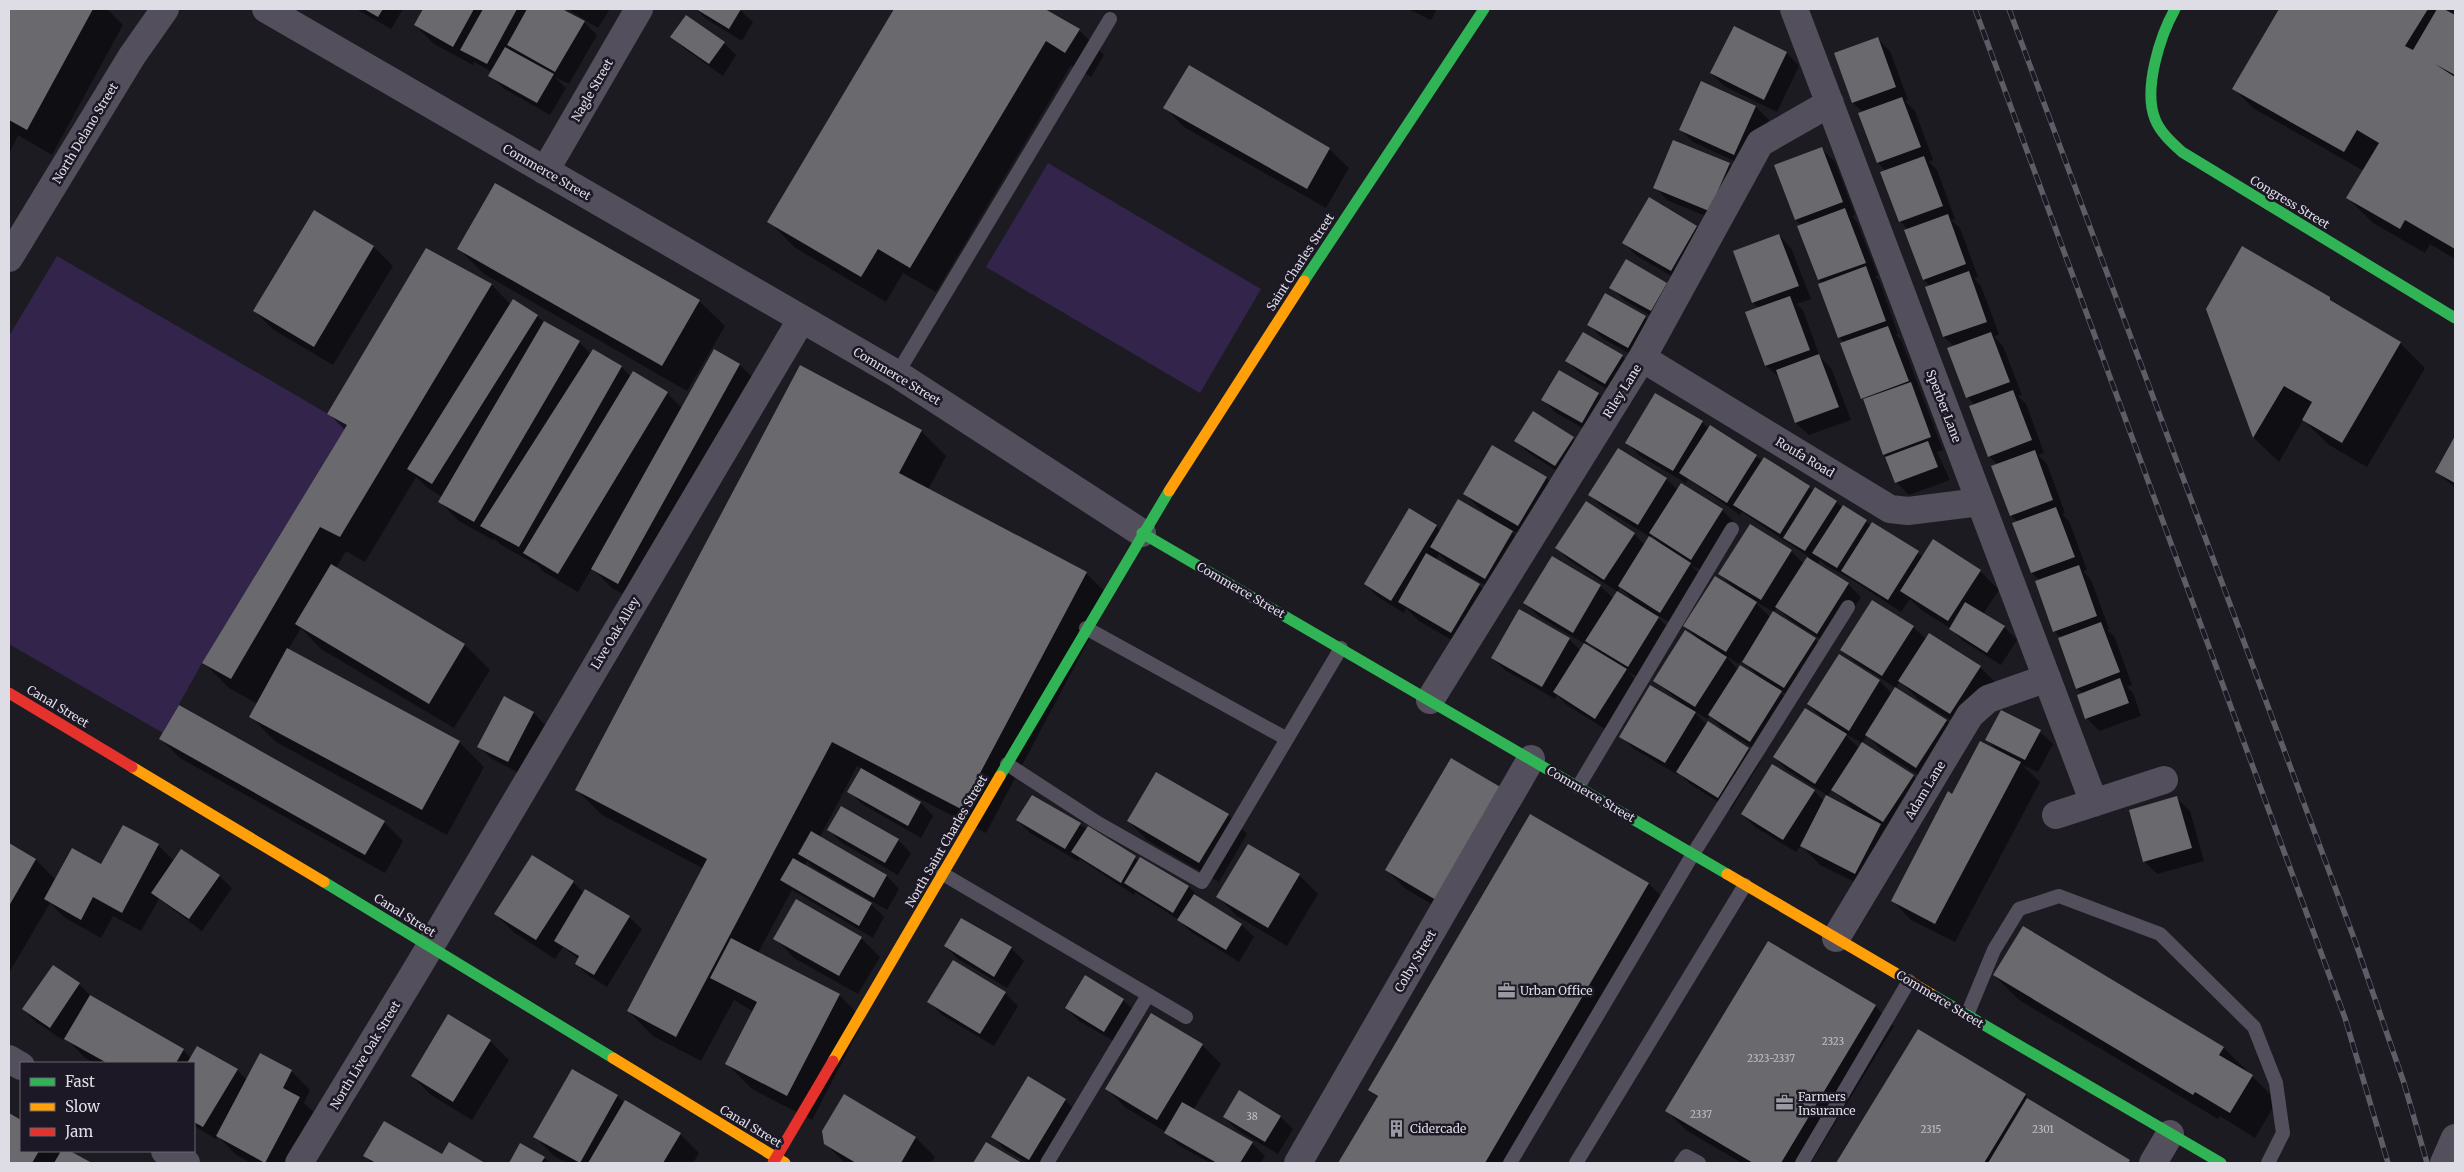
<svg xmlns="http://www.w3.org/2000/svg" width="2464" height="1172" viewBox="0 0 2464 1172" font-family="Merriweather,serif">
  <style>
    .green { fill: #32244b }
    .shadow { fill: #0007; fill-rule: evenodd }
    .building { fill: #6a696e }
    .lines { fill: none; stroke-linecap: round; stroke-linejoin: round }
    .lane { stroke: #534f5c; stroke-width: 14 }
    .street { stroke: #534f5c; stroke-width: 28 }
    .fast { stroke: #30b455; stroke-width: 11 }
    .slow { stroke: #ff9f0a; stroke-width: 11 }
    .jam { stroke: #e5322d; stroke-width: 11 }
    .rail-casing { stroke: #5e5c64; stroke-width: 5.5 }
    .rail { stroke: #1c1825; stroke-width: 4; stroke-dasharray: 11; stroke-linecap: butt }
    .labels { text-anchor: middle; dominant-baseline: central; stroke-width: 5; stroke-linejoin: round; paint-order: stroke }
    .number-label { font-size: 10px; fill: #c1bfc6 }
    .street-label { font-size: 12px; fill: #dedce4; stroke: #1c1825 }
    .poi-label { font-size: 12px; fill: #dedce4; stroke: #1c1825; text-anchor: start }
  </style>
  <rect width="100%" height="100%" fill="#1d1b22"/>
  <path class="green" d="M1048,163L1261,289L1200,393L986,267Z
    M57,256L347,425L202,663L163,733L9,644V336Z"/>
  <path class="shadow" d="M9,9H107L123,25L52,155L18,135L9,154Z
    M356,9H403L391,29Z
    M424,9H560L584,22L597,35L569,84L555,77L566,88L550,115L503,88L490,75L492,72L474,62L473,65L434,44L415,25Z
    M567,9H610L598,28Z
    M696,9H739L753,22L742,41L706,19Z
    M896,9H1042L1079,30L1104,55L1091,77L1071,65L936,292L903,273L886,302L794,247L769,221Z
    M1408,9H1437L1431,20Z
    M2280,9H2455V259L2430,244L2425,253L2373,223L2348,198L2364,171L2253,108L2234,89Z
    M1734,27L1787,53L1799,66L1777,112L1724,86L1711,73Z
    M672,37L724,43L736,55L723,76L685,49Z
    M1877,38L1890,51L1908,100L1905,101L1915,111L1933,160L1929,162L1937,170L1955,219L1951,220L1960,228L1978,277L1974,278L1981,286L1999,334L1994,337L2003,346L2022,395L2018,396L2026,404L2044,453L2038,455L2047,464L2065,513L2062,514L2069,521L2087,570L2083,571L2091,580L2109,629L2107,630L2114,636L2132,685L2127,687L2133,693L2141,716L2099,731L2087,718L2083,694L2077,688L2062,638L2054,631L2040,581L2032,573L2014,524L2018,522L2011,516L1998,465L1989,456L1975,405L1967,397L1955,347L1944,337L1927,288L1930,286L1924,280L1908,230L1900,221L1886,171L1878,163L1864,113L1853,103L1835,54Z
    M1189,67L1329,149L1349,168L1326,208L1184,127L1165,108Z
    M1702,83L1756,107L1769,120L1747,167L1693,142L1680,129Z
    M1822,149L1835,162L1855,215L1852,216L1857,222L1878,276L1875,277L1879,280L1898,334L1896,335L1901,340L1943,450L1937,452L1950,480L1909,495L1896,482L1884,454L1862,398L1845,343L1840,338L1820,284L1822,283L1819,280L1799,226L1802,225L1796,220Z
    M1729,164L1742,177L1722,223L1667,200L1655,187Z
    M314,212L374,247L393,266L333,365L274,330L254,311Z
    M1697,227L1709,240L1684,283L1637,256L1624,243Z
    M1779,235L1791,248L1811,299L1797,304L1803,310L1820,357L1831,368L1851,420L1809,435L1796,423L1780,378L1766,366L1746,313L1759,308L1753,303L1734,251Z
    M427,249L492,285L511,305L537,316L545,323L579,342L591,354L622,367L631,377L633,373L667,393L682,408L714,351L740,365L759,384L637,602L612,588L592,568L578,592L544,572L537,565L501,545L494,538L493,540L459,521L440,502L442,497L428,488L416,477L365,562L346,551L336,568L465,645L490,670L454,728L321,649L301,628L288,650L459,742L484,767L447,835L276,742L251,717L258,704L229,688L204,663L345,430L328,413Z
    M459,249L699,301L725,326L687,391L484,274Z
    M1626,261L1667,284L1679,297L1664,323L1624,300L1611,287Z
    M2329,298L2338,307L2400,343L2425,368L2367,467L2329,445L2303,420L2279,462L2254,438L2207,309Z
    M1645,317L1658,330L1641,360L1602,338L1589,325Z
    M1622,356L1635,369L1618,396L1580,373L1567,361Z
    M1598,394L1611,406L1595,435L1556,413L1543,400Z
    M1702,422L1709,429L1814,491L1836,502L1843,508L1923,557L1980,571L1999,590L1983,614L2004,627L2017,640L2001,665L1963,641L1950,628L1921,610L1910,599L1901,612L1851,579L1827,566L1820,560L1817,565L1848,584L1861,597L1830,645L1790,620L1777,607L1774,612L1754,601L1771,618L1815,639L1828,652L1797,700L1778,690L1794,705L1763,754L1722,728L1710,716L1708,719L1693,711L1707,725L1749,749L1761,761L1731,810L1690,784L1679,773L1678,775L1634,749L1621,736L1678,703L1679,701L1655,681L1698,639L1685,626L1734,588L1720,574L1750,526L1791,551L1804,564L1809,557L1742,512L1740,515L1688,479L1686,483L1640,456L1627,443ZM1726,656L1739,664L1742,660L1760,678L1738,670Z
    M921,431L946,456L928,490L1086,573L1111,598L986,833L891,784L890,786L921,803L933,816L921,838L862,804L849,791L862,769L857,766L820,837L887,876L899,889L887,910L812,867L807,861L804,866L871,904L884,917L873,938L792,890L758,953L839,995L864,1020L812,1120L752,1089L727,1064L754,1012L734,1000L701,1061L653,1036L628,1011L704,869L602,815L577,790Z
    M1573,438L1586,450L1568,478L1529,453L1516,441Z
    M2455,439V488L2437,472Z
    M1493,447L1546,478L1566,497L1538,544L1509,529L1532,551L1505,597L1464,573L1462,576L1479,585L1498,604L1471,651L1419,621L1406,608L1404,613L1378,597L1365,584L1436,526L1441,531L1488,517L1465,494ZM1439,554L1455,570L1436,560Z
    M1666,479L1678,490L1681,485L1722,510L1735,523L1704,572L1691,565L1703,577L1673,624L1655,614L1671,631L1641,679L1628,672L1639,683L1608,731L1567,705L1557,695L1555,699L1505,670L1492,658L1569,639L1581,651L1585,644L1538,616L1525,603L1600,586L1614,599L1635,603L1620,587L1618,592L1570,561L1557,548L1586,503L1634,534L1645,545L1650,537L1603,508L1590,495ZM1652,535L1663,546L1650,539ZM1588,641L1598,651L1597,652L1586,645Z
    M1913,627L1926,639L1980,667L1999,686L1969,732L1919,700L1900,681L1896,688L1855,662L1842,650Z
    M1839,656L1880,681L1892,694L1947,721L1966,740L1936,786L1885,754L1867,735L1862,743L1842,732L1859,748L1913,776L1932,795L1875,892L1820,865L1801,845L1796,852L1755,827L1742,814L1814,791L1824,801L1827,795L1787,770L1774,757L1824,720L1808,704ZM1832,789L1855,811L1827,797Z
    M504,697L534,713L546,726L521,774L492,759L479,746Z
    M2040,732L2053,744L2038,772L2022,765L2040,782L1955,942L1911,920L1892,900L1953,796L1997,750L1987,740Z
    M161,739L384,822L403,841L385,873L180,758Z
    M1501,789L1520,808L1455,918L1406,889L1386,870Z
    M1032,796L1139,861L1141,858L1189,887L1202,900L1242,925L1254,937L1239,962L1191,932L1179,920L1135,892L1134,895L1080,859L1078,861L1030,833L1017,820Z
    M2177,798L2190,811L2204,861L2157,874L2144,861Z
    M1228,815L1247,834L1219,882L1147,840L1128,821Z
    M1531,815L1649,884L1668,903L1515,1163H1340L1378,1098L1370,1090Z
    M124,826L158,845L174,861L219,876L232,888L202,931L159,899L141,931L113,916L101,938L65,918L50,903L9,973V844L36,860L56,880L102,865Z
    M829,830L898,840L911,853L898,875L842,843Z
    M1299,875L1318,894L1287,946L1237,916L1218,897Z
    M573,882L584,893L629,917L642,929L607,987L589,976L576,964L579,959L563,947L555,959L515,933L495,914Z
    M2023,927L2224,1048L2277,1101L2255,1138L2220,1116L2218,1119L2019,1000L1994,975Z
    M775,938H861L880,957L858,994L794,958Z
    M1769,943L1875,1006L1894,1026L1811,1163H1742L1686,1130L1667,1111Z
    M945,946L1011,948L1024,961L1007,988L958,959Z
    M79,984L92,997L183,1050L191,1058L237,1070L247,1080L291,1071L310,1090L304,1103L319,1117L294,1163H251L236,1155L218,1136L216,1139L194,1126V1063H94L85,1058L65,1037L63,1040L36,1022L23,1009Z
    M1005,993L1018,1006L994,1046L942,1015L929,1002Z
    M1123,1000L1136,1012L1117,1043L1079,1021L1066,1008Z
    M1918,1031L2025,1095L2034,1104L2132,1163H1838Z
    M490,1041L509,1060L472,1120L431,1095L412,1076Z
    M1202,1045L1221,1064L1193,1110L1252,1143L1265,1156L1260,1163H1210L1178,1145L1166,1132L1126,1108L1107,1089Z
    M572,1071L617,1096L625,1104L680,1134L699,1153L693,1163H567L554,1156L535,1137Z
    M1239,1092L1281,1117L1293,1129L1278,1154L1237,1130L1224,1117Z
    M845,1096L916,1138L935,1157L931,1163H845L825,1143Z
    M1065,1100L1078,1113L1048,1163H1028L1005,1150L993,1137Z
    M9,1114L21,1121V1151H68L89,1163H9Z
    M449,1144L482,1163H372L365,1156H442Z
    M521,1145L544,1158L550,1163H511Z"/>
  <path class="building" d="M9,9H93L27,130L9,120Z
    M364,9H383L378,17Z
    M423,9H474L453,47L414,25Z
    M483,9H517L487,64L460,50Z
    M527,9H562L585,21L555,72L507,45Z
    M696,9H741L729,29Z
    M894,9H1045L1080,29L1065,53L1046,41L910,268L878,249L861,277L767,222Z
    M2279,9H2428L2405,46L2413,50L2437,9H2444L2455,15V75L2435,64L2455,77V249L2405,220L2400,229L2346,198L2379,143L2357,130L2344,152L2232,89Z
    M686,15L725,42L709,64L670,37Z
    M1734,26L1787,52L1764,100L1710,73Z
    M1878,37L1896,87L1852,103L1834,53Z
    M505,47L554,74L537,103L488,76Z
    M1189,65L1330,148L1307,189L1163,108Z
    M1701,81L1756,106L1734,155L1679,130Z
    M1902,97L1921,147L1877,163L1858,113Z
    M1673,140L1730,163L1709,211L1653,188Z
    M1822,147L1843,202L1795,220L1774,165Z
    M1924,156L1943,206L1899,222L1880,172Z
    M495,183L700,300L662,366L457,249Z
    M1649,197L1697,226L1671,271L1622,243Z
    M1845,208L1866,263L1818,280L1797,226Z
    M314,210L374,246L314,347L253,311Z
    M1948,214L1966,264L1923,280L1904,230Z
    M1779,234L1799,286L1752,303L1733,251Z
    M2242,246L2330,297V300L2401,342L2342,443L2302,420L2312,402L2284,386L2253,438L2206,309Z
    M426,248L492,284L340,537L320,527L231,679L202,663L347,425L327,414Z
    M1626,259L1667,283L1651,311L1609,288Z
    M1866,266L1886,321L1838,338L1818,284Z
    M1969,271L1987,322L1943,337L1925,287Z
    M1605,293L1646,316L1628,348L1587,325Z
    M1790,296L1810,350L1765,366L1745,312Z
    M513,299L538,315L432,484L407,469Z
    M544,321L580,341L474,522L438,502Z
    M1888,326L1909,381L1861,399L1840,343Z
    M1583,332L1623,355L1605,384L1565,361Z
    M1991,332L2010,382L1966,398L1947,348Z
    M593,349L622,366L519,547L480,526Z
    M714,349L740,364L618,584L591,569Z
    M1819,354L1839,407L1795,423L1776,370Z
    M800,365L922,430L899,473L1087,572L961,809L832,742L676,1037L627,1011L707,859L575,790Z
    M1559,370L1599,393L1582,423L1541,400Z
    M633,371L668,392L558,574L523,553Z
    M1911,382L1931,437L1883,455L1863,399Z
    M2013,390L2032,440L1988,457L1969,406Z
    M1655,393L1703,421L1673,471L1625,443Z
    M1533,411L1574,437L1555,466L1514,441Z
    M1710,425L1757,455L1727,503L1679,473Z
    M2455,436V483L2435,472Z
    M1928,441L1938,467L1895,483L1885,457Z
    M1492,445L1547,477L1518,526L1463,494Z
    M1618,448L1667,478L1638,525L1588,495Z
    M2035,450L2053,500L2010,516L1991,466Z
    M1764,457L1810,486L1780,534L1733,505Z
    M1681,483L1723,509L1691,560L1649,533Z
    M1815,487L1837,501L1805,551L1783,538Z
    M1458,499L1513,531L1485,579L1430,547Z
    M1586,501L1635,533L1604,580L1555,548Z
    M1843,505L1867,520L1837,568L1812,553Z
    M2056,507L2075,557L2031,573L2012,523Z
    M1409,508L1437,525L1391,601L1364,584Z
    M1872,522L1919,551L1888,600L1841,571Z
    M1750,524L1792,550L1761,600L1718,574Z
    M1649,536L1691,563L1660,613L1618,586Z
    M1933,539L1981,570L1948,621L1900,591Z
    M1426,553L1480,584L1451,633L1398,602Z
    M1552,556L1601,585L1573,633L1523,603Z
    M1807,557L1849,583L1817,634L1775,607Z
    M331,564L465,644L429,704L295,624Z
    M2079,565L2097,616L2053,632L2035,581Z
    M1715,576L1757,602L1726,652L1683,626Z
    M1617,591L1659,617L1628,667L1585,641Z
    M1872,600L1914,626L1882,676L1840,650Z
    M1965,602L2005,626L1987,653L1949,629Z
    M1519,609L1570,638L1542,687L1491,658Z
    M1773,611L1816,638L1784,688L1742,662Z
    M2101,622L2120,672L2076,689L2058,638Z
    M1685,630L1727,657L1695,707L1653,681Z
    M1929,633L1981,666L1950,714L1898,681Z
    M1584,643L1627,669L1595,719L1553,692Z
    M287,648L460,741L422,810L249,717Z
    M1839,654L1880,680L1849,731L1807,704Z
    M1740,665L1782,691L1750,742L1708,715Z
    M2120,678L2129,703L2085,719L2077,695Z
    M1650,685L1696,712L1665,763L1619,737Z
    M1895,687L1947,720L1916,768L1865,735Z
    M504,696L534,712L508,762L477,747Z
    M179,705L385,821L365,855L159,739Z
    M1805,708L1847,734L1815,784L1773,757Z
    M2001,710L2041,730L2025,760L1985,740Z
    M1708,721L1749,748L1718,798L1676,772Z
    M1980,741L2021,762L1935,924L1891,901L1948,791L1952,794Z
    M1862,742L1914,775L1883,822L1831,790Z
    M1451,758L1502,788L1436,900L1385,870Z
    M1772,764L1815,790L1783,840L1741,814Z
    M861,768L921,802L908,826L847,792Z
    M1156,772L1229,814L1199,863L1127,821Z
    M1032,795L1081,823L1065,849L1016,820Z
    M1826,795L1881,824L1855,874L1800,846Z
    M2177,796L2192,848L2143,862L2129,810Z
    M841,806L899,839L885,863L827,830Z
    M1530,814L1649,883L1485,1163H1338L1378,1096L1368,1090Z
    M123,825L159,844L122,913L93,897L81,920L44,899L72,848L101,864Z
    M1088,826L1136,856L1121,883L1071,852Z
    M811,831L887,875L874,898L798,854Z
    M9,843L36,859L9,906Z
    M1248,844L1300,874L1268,928L1216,897Z
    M181,849L220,875L189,919L151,893Z
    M532,855L574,881L536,940L494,914Z
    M1140,857L1189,886L1173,913L1124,883Z
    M793,858L872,903L859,926L780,880Z
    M585,889L630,916L594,975L575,964L579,956L554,941Z
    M1194,894L1242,924L1226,950L1177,920Z
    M796,899L862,937L839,976L773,939Z
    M961,918L1012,947L994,977L944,946Z
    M2023,926L2224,1047L2219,1055L2253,1075L2230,1113L2195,1092L2193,1095L1993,975Z
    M731,938L840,994L787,1096L725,1064L757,1002L710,978Z
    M1768,941L1876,1005L1781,1163H1753L1665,1111Z
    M953,960L1006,992L980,1034L927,1002Z
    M53,965L80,983L50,1028L22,1009Z
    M1085,975L1124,999L1104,1032L1065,1008Z
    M90,995L184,1049L176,1063H107L64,1039Z
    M1151,1013L1203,1044L1157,1120L1105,1089Z
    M448,1014L491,1040L453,1102L411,1076Z
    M1918,1029L2026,1094L1984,1163H1836Z
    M197,1046L238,1069L203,1127L194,1122V1063H187Z
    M260,1053L292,1070L283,1088L300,1097L265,1163L216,1136Z
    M572,1069L618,1095L580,1163L533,1137Z
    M1028,1076L1066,1099L1029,1160L991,1137Z
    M1239,1090L1281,1116L1265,1142L1223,1117Z
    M844,1094L916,1137L901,1163H856L824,1144L822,1131Z
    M2027,1098L2130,1160L2128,1163H1988Z
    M625,1100L681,1133L663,1163H588Z
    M1182,1102L1253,1142L1240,1163H1217L1164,1133Z
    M9,1113L21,1120V1151H39L32,1163H9Z
    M384,1121L442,1154L449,1142L485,1163H376L363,1156Z
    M986,1142L1022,1163H973Z
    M520,1143L545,1157L541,1163H509Z
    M61,1151H70L92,1163H54Z"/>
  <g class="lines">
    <path class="lane" d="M897,374L1110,19
      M1086,628L1287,739
      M1007,764L1098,823L1202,882L1341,648
      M1578,787L1732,529
      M943,874L1186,1017
      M1967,1015L1994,950L2019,909L2059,896L2160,934L2254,1027L2276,1083L2283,1133L2268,1163
      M1047,1163L1148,995
      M1510,1163L1693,854L1848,607
      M1576,1163L1745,885
      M1681,1163L1686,1156L1699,1163
      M1802,1163L1909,981"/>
    <path class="street" d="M266,9L897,374L1142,533
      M1794,9L2094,803
      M545,171L639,9
      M9,258L132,56L165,9
      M1642,358L1890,509L1908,511L1980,502
      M1430,700L1642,358L1760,143L1830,103
      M2056,815L2164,780
      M1836,938L1970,715L1988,699L2047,678
      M9,1059L21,1066
      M165,1151L186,1163
      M299,1163L418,967L801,320
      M1298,1163L1531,759
      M2153,1163L2170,1134
      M2444,1163L2455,1138"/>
    <path class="fast" d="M2175,9C2160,36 2143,89 2155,119C2160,132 2171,142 2182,152L2455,318
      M1304,281L1484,9
      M1142,533L1727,874
      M1000,776L1169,491
      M324,882L613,1058
      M1931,994L2221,1163"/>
    <path class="slow" d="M1169,491L1304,281
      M132,767L324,882
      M1727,874L1931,994
      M613,1058L785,1163
      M833,1061L1000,776"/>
    <path class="jam" d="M9,693L132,767
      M773,1163L833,1061"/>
    <defs>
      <path id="rail" d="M1975,9L2345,1018L2388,1163
        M2009,9L2355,941L2404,1083L2427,1163"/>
    </defs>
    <use href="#rail" class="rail-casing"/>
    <use href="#rail" class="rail"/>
  </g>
  <defs>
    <symbol id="office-bare" viewBox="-9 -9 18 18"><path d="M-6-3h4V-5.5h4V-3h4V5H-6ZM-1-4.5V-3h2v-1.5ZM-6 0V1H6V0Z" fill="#9a98a0" stroke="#1c1825" stroke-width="2.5" paint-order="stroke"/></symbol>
    <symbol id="building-bare" viewBox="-9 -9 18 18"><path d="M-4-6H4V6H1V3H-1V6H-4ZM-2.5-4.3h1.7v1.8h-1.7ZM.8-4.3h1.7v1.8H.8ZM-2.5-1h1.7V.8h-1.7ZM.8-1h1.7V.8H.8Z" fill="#9a98a0" stroke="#1c1825" stroke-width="2.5" paint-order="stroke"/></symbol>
  </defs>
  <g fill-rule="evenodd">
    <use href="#office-bare" x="1494" y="978" width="25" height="25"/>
    <use href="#office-bare" x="1772" y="1090" width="25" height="25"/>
    <use href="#building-bare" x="1384" y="1116" width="25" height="25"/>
  </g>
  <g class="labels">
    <g class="number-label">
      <text x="1833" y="1041">2323</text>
      <text x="1771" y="1058">2323-2337</text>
      <text x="1701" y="1114">2337</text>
      <text x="1252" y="1116">38</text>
      <text x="1931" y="1129">2315</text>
      <text x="2043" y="1129">2301</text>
    </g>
    <g class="street-label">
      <text transform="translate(592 90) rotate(-60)">Nagle Street</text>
      <text transform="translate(85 133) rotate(-59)">North Delano Street</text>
      <text transform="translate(547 172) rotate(30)">Commerce Street</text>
      <text transform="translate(2290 202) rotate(31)">Congress Street</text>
      <text transform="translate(1300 262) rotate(-57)">Saint Charles Street</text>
      <text transform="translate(897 376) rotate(31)">Commerce Street</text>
      <text transform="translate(1622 391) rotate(-58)">Riley Lane</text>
      <text transform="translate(1944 406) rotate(69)">Sperber Lane</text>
      <text transform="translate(1805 457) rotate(31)">Roufa Road</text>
      <text transform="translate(1241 590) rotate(30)">Commerce Street</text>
      <text transform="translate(615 633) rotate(-59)">Live Oak Alley</text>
      <text transform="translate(58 706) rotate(31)">Canal Street</text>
      <text transform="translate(1925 790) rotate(-59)">Adam Lane</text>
      <text transform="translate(1591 794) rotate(30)">Commerce Street</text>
      <text transform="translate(946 841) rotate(-60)">North Saint Charles Street</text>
      <text transform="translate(405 915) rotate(32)">Canal Street</text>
      <text transform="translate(1415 961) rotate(-60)">Colby Street</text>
      <text transform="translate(1940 999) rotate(31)">Commerce Street</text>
      <text transform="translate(365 1055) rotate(-59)">North Live Oak Street</text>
      <text transform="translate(751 1126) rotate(31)">Canal Street</text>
    </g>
    <g class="poi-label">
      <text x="1520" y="990">Urban Office</text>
      <text x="1798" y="1096">Farmers<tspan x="1798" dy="14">Insurance</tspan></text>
      <text x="1410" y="1128">Cidercade</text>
    </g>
  </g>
  <rect width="2464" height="1172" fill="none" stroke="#dedce4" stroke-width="20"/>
  <rect x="20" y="1062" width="175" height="90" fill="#1c1825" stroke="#6a6671"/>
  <rect x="30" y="1078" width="25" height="8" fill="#30b455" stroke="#6a6671"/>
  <text x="65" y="1087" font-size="15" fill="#dedce4">Fast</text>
  <rect x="30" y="1103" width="25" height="8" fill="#ff9f0a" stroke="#6a6671"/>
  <text x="65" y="1112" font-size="15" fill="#dedce4">Slow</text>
  <rect x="30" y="1128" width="25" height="8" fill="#e5322d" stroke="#6a6671"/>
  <text x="65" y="1137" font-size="15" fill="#dedce4">Jam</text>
</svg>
